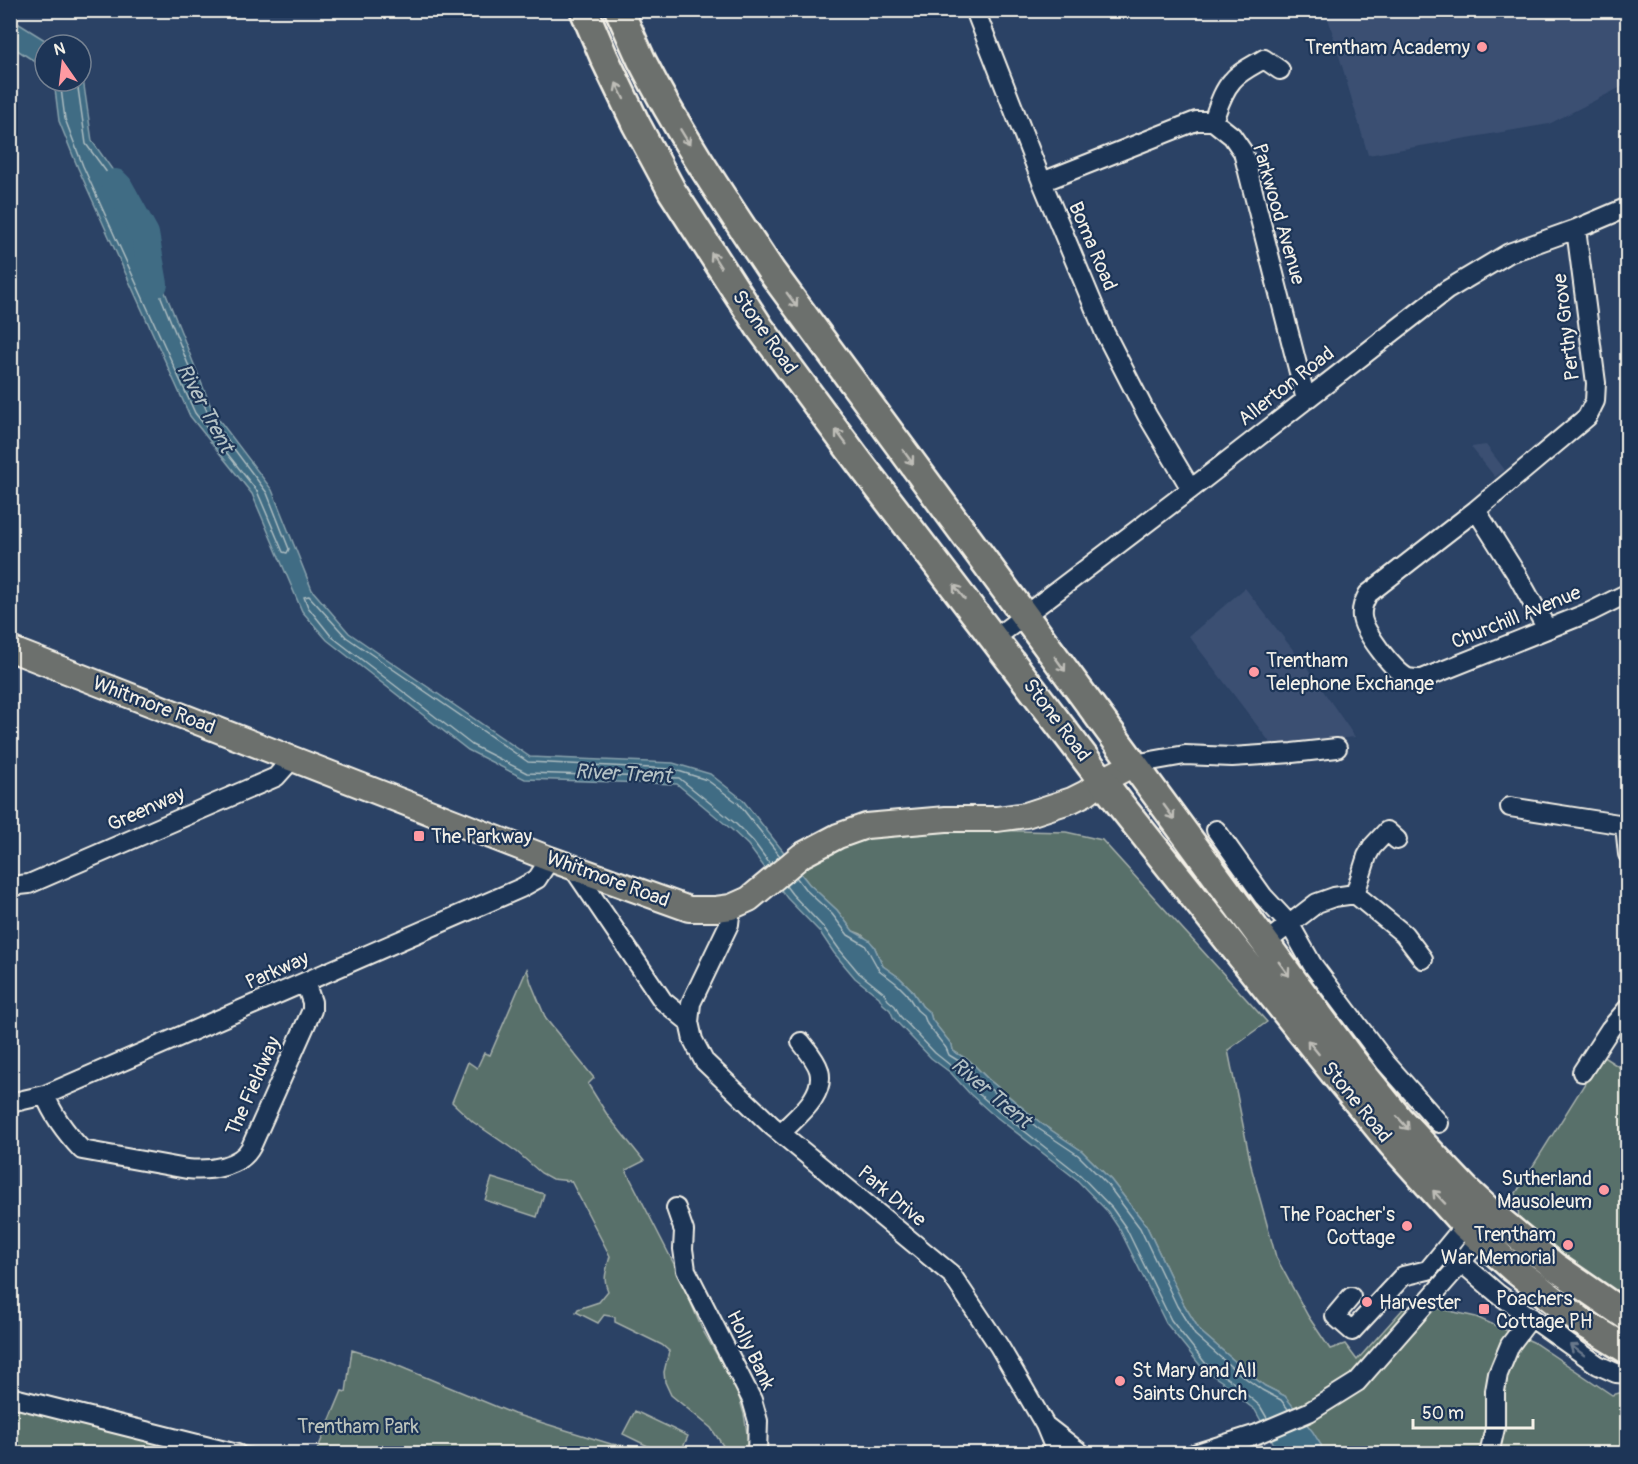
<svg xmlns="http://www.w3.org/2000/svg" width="1638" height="1464" viewBox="0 0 1638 1464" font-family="Pangolin,sans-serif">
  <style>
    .built { fill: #3b4f72 }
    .green { fill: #586f6b; stroke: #a6b0aa; stroke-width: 1.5 }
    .water { fill: #406c84; stroke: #88a1ac; stroke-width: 1.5 }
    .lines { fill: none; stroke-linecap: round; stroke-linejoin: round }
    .shore { stroke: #acbcc0; stroke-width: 1.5 }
    .river { stroke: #406c84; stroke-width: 28 }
    .minor-casing { stroke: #f4f1e8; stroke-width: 22 }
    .major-casing { stroke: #f4f1e8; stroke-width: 28 }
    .highway-casing { stroke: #f4f1e8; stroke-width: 32 }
    .minor { stroke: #1d3557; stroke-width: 18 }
    .major { stroke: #6c706d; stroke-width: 24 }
    .highway { stroke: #6c706d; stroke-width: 27 }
    .oneway { stroke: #bebdb7 }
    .oneway2 { stroke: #68778a }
    .poi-dot { fill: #ff9aa2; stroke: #1d3557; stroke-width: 2 }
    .labels { text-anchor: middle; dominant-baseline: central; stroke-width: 4.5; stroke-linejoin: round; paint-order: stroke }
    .poi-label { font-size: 20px; fill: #f4f1e8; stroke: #1d3557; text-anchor: start }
    .street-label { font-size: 20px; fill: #f4f1e8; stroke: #1d3557 }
    .park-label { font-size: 20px; fill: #bdc4bc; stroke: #1d3557 }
    .water-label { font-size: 21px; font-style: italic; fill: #b5c2c5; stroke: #1d3557 }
  </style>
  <rect width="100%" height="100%" fill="#2b4265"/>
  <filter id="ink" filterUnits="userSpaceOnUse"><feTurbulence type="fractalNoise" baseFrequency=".0167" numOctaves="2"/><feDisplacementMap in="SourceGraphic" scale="12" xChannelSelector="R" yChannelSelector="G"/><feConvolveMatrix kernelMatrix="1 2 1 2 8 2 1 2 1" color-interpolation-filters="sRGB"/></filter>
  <g filter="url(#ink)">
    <path class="built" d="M1326,11H1627V84L1549,124L1368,155Z
      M1486,445L1505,470L1495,477L1471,447Z
      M1245,588L1308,669L1355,737L1272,745L1189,636Z"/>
    <path class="green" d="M974,830L1066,832L1102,840L1267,1022L1228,1050L1252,1170L1276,1257L1308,1316L1330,1349L1345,1344L1357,1360L1403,1309L1432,1307L1476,1317L1533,1342L1612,1395L1627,1391V1451L1613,1447L1563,1449L1549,1454H1481L1477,1452L1476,1454L1323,1453L1321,1445L1285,1396L1265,1386L1253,1377L1200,1331L1183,1303L1146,1225L1111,1180L1082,1151L1042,1124L988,1079L970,1061L953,1051L952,1045L932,1020L930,1013L922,1006L911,989L900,978L883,966L874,946L861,934L853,931L837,910L809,884L799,871L837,848L869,837Z
      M527,969L531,983L546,1019L594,1078L588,1084L608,1116L644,1161L626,1170L676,1268L702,1329L737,1390L744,1414L750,1453H728L711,1428L671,1395L665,1382L664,1372L669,1351L662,1345L615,1322V1317L604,1315L598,1323L576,1312L578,1309L599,1302L608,1291C602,1279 607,1269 610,1256L571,1181L552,1179L541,1173L517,1152L473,1122L452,1102L468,1062L477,1068L484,1053L490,1055Z
      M1602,1056L1627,1072V1298L1591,1275L1534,1231L1519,1217L1516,1193Z
      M492,1178L544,1194L537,1217L485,1200Z
      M352,1350L384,1360L514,1414L611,1444L654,1449L623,1434L635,1411L688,1436L680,1454L316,1453L342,1391L346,1392Z
      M11,1387L273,1453H11Z"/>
    <path class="water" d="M11,19L53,45H45V68L11,46Z
      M81,65L92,141L121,182L213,412L272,490L312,590L349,633L530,757L673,763L710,774L742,799L809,884L837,910L853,931L869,940L874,946L883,966L900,978L911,989L922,1006L930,1013L932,1020L952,1045L953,1051L970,1061L988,1079L1042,1124L1082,1151L1111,1180L1146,1225L1183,1303L1200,1331L1253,1377L1265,1386L1285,1396L1313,1432L1321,1445L1323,1453H1279L1255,1410L1241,1399L1239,1393L1203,1369L1166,1323L1120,1230L1108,1212L1076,1179L990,1112L970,1094L951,1073L931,1058L894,1019L890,1010L883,1004L879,997L855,978L834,953L820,932L787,898L748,845L731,829L677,784L525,779L468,750L327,640L302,611L252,494L190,416L78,168L59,121L54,81H81Z"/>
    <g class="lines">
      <path class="shore" d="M60,81L65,119L83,166L195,413L257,491L283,552L287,553L289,549L267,493L208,414L116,185L86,144L77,81
        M770,864L753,841L736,824L679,778L527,773L472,745L331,636L308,607L304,597L309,596L346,637L528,762L672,769L707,780L738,803L780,856
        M796,877L805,889L832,914L848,935L865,945L879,970L896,983L906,993L917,1010L924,1016L927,1024L946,1048L949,1055L967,1066L984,1084L1039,1129L1078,1155L1107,1184L1140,1228L1177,1306L1195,1335L1237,1372L1262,1390L1281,1400L1288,1409
        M786,886L792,894L824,928L839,949L859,973L884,993L888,1000L895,1006L900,1016L935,1053L955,1069L974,1090L994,1107L1080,1175L1112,1208L1126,1228L1171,1320L1206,1364L1243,1389L1247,1395L1260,1406L1267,1418"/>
      <path class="river" d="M115,183L119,187L145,234L154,284"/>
      <defs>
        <path id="minor" d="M975,10L1042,182L1105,333L1147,415L1191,489
          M1213,121C1218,108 1222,92 1232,81C1240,71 1254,65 1264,59L1280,70
          M1042,182L1196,121H1213L1232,136L1243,152L1306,400
          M1576,229L1596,383L1595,401L1587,417L1476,510L1368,594C1364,602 1361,608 1362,617C1363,631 1395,673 1408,678C1412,679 1418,679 1422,679L1590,612L1628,593
          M1476,510L1517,575L1547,629
          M995,638L1191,489L1447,290L1509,253L1576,229L1628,207
          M1134,764L1185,755L1232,757L1292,753L1337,748
          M1510,807L1625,825
          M1628,818L1625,825L1628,854
          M1216,830L1263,896L1290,925L1312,964L1386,1063L1439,1123
          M571,865L663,1001L689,1022L693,1040L704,1061L772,1126L951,1274L999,1346L1045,1425L1057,1454
          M10,886L29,884L276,777L292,759
          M1355,894L1367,856L1372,847L1387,831L1397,840
          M1265,943L1317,903L1334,897L1355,894L1404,934L1423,959
          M689,1022L691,1003L729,924L731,907
          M1582,1072L1610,1029L1628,1008
          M45,1095C53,1116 67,1134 82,1150L187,1169C208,1171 240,1168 251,1147L312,1010V1002L305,982
          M10,1103L45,1095L521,888L537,879L550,859
          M781,1133C796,1117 826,1096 819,1070C816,1060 807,1050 801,1042
          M676,1208L684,1231L683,1249L686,1270L752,1400L758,1421L757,1454
          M1446,1249L1498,1294L1598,1365L1616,1373L1628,1374
          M1351,1297L1335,1316L1352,1331L1403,1276L1428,1270L1465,1225
          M10,1397L237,1454
          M1046,1426L1082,1454
          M1194,1454L1257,1434L1309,1412L1357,1382L1462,1262L1479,1239
          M1489,1454L1495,1428V1391L1498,1374L1510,1345L1531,1317"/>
        <path id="major" d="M10,649L550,859L689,909H716L731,907L749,899L802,855L838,836L866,826L946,819H997L1026,815L1072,800L1086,793L1103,780L1134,764"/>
        <path id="highway" d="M584,10L604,57L636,124L672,191L760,328L859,462L1123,808L1342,1083L1392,1144L1465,1225L1514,1269L1582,1322L1628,1350
          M619,10C627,27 634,44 642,61C679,134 726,203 771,271L1350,1058L1399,1119L1466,1190L1493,1215L1554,1266L1628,1317"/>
      </defs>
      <use href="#minor" class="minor-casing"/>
      <use href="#major" class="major-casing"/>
      <use href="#highway" class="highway-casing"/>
      <use href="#minor" class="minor"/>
      <use href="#major" class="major"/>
      <use href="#highway" class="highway"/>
    </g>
    <defs><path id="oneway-shaft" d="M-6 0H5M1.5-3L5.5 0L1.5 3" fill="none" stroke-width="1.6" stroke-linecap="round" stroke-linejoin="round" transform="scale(1.5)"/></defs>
    <g class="oneway">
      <use href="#oneway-shaft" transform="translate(620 91) rotate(-116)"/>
      <use href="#oneway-shaft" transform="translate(685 137) rotate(59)"/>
      <use href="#oneway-shaft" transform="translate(716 260) rotate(-123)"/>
      <use href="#oneway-shaft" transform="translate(792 300) rotate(54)"/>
      <use href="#oneway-shaft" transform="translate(841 437) rotate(-127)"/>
      <use href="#oneway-shaft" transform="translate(908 457) rotate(54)"/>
      <use href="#oneway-shaft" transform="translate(959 592) rotate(-128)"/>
      <use href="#oneway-shaft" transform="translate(1060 664) rotate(54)"/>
      <use href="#oneway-shaft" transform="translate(1169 812) rotate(54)"/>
      <use href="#oneway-shaft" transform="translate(1284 969) rotate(54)"/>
      <use href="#oneway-shaft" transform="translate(1313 1047) rotate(-129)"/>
      <use href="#oneway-shaft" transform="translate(1403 1123) rotate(48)"/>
      <use href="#oneway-shaft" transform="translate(1439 1197) rotate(-133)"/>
    </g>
    <use class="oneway2" href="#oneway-shaft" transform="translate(1577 1350) rotate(-144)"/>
  </g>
  <g class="poi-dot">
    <circle cx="1482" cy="47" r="6"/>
    <circle cx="1254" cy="672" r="6"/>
    <rect x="413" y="830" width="12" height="12" rx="3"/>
    <circle cx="1604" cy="1190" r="6"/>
    <circle cx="1407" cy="1226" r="6"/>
    <circle cx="1568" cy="1245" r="6"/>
    <circle cx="1367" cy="1302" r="6"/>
    <rect x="1478" y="1303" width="12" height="12" rx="3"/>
    <circle cx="1120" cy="1381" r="6"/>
  </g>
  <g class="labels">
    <g class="poi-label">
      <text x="1470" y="47" text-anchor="end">Trentham Academy</text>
      <text x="1266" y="660">Trentham<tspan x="1266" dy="23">Telephone Exchange</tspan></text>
      <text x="431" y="836">The Parkway</text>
      <text x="1592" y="1178" text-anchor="end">Sutherland<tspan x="1592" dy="23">Mausoleum</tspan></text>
      <text x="1395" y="1214" text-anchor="end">The Poacher's<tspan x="1395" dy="23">Cottage</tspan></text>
      <text x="1556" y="1234" text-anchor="end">Trentham<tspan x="1556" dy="23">War Memorial</tspan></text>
      <text x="1496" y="1298">Poachers<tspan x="1496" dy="23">Cottage PH</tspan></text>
      <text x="1379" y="1302">Harvester</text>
      <text x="1132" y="1370">St Mary and All<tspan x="1132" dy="23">Saints Church</tspan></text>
    </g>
    <g class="street-label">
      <text transform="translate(1279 214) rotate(74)">Parkwood Avenue</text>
      <text transform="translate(1093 246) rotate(67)">Boma Road</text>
      <text transform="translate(1566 327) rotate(-97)">Perthy Grove</text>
      <text transform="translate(765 332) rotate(55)">Stone Road</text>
      <text transform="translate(1286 386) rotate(-38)">Allerton Road</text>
      <text transform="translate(1516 617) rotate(-22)">Churchill Avenue</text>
      <text transform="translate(154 705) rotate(21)">Whitmore Road</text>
      <text transform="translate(1057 720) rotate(53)">Stone Road</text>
      <text transform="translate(146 809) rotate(-24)">Greenway</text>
      <text transform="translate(608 879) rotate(20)">Whitmore Road</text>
      <text transform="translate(277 970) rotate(-24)">Parkway</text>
      <text transform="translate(253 1086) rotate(-66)">The Fieldway</text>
      <text transform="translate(1357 1102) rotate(51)">Stone Road</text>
      <text transform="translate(892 1196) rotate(40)">Park Drive</text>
      <text transform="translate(751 1350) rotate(64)">Holly Bank</text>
    </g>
    <g class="park-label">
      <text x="358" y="1426">Trentham Park</text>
    </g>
    <g class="water-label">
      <text transform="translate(205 408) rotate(62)">River Trent</text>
      <text transform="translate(623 774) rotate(3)">River Trent</text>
      <text transform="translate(991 1093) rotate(40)">River Trent</text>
    </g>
  </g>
  <rect width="1638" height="1464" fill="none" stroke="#1d3557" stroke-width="36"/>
  <rect x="18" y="18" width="1602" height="1428" fill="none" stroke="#f4f1e8" stroke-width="2" filter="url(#ink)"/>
  <g transform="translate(63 63) rotate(346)"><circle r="28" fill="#1d3557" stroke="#738091" stroke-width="1.5"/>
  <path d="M0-4.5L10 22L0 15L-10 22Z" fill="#ff9aa2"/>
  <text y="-9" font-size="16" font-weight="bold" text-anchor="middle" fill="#f4f1e8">N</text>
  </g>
  <path d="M1413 1419v9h120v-9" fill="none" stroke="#f4f1e8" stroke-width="3"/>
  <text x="1422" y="1419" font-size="18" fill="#f4f1e8" stroke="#1d3557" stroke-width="4.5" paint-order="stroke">50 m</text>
</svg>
